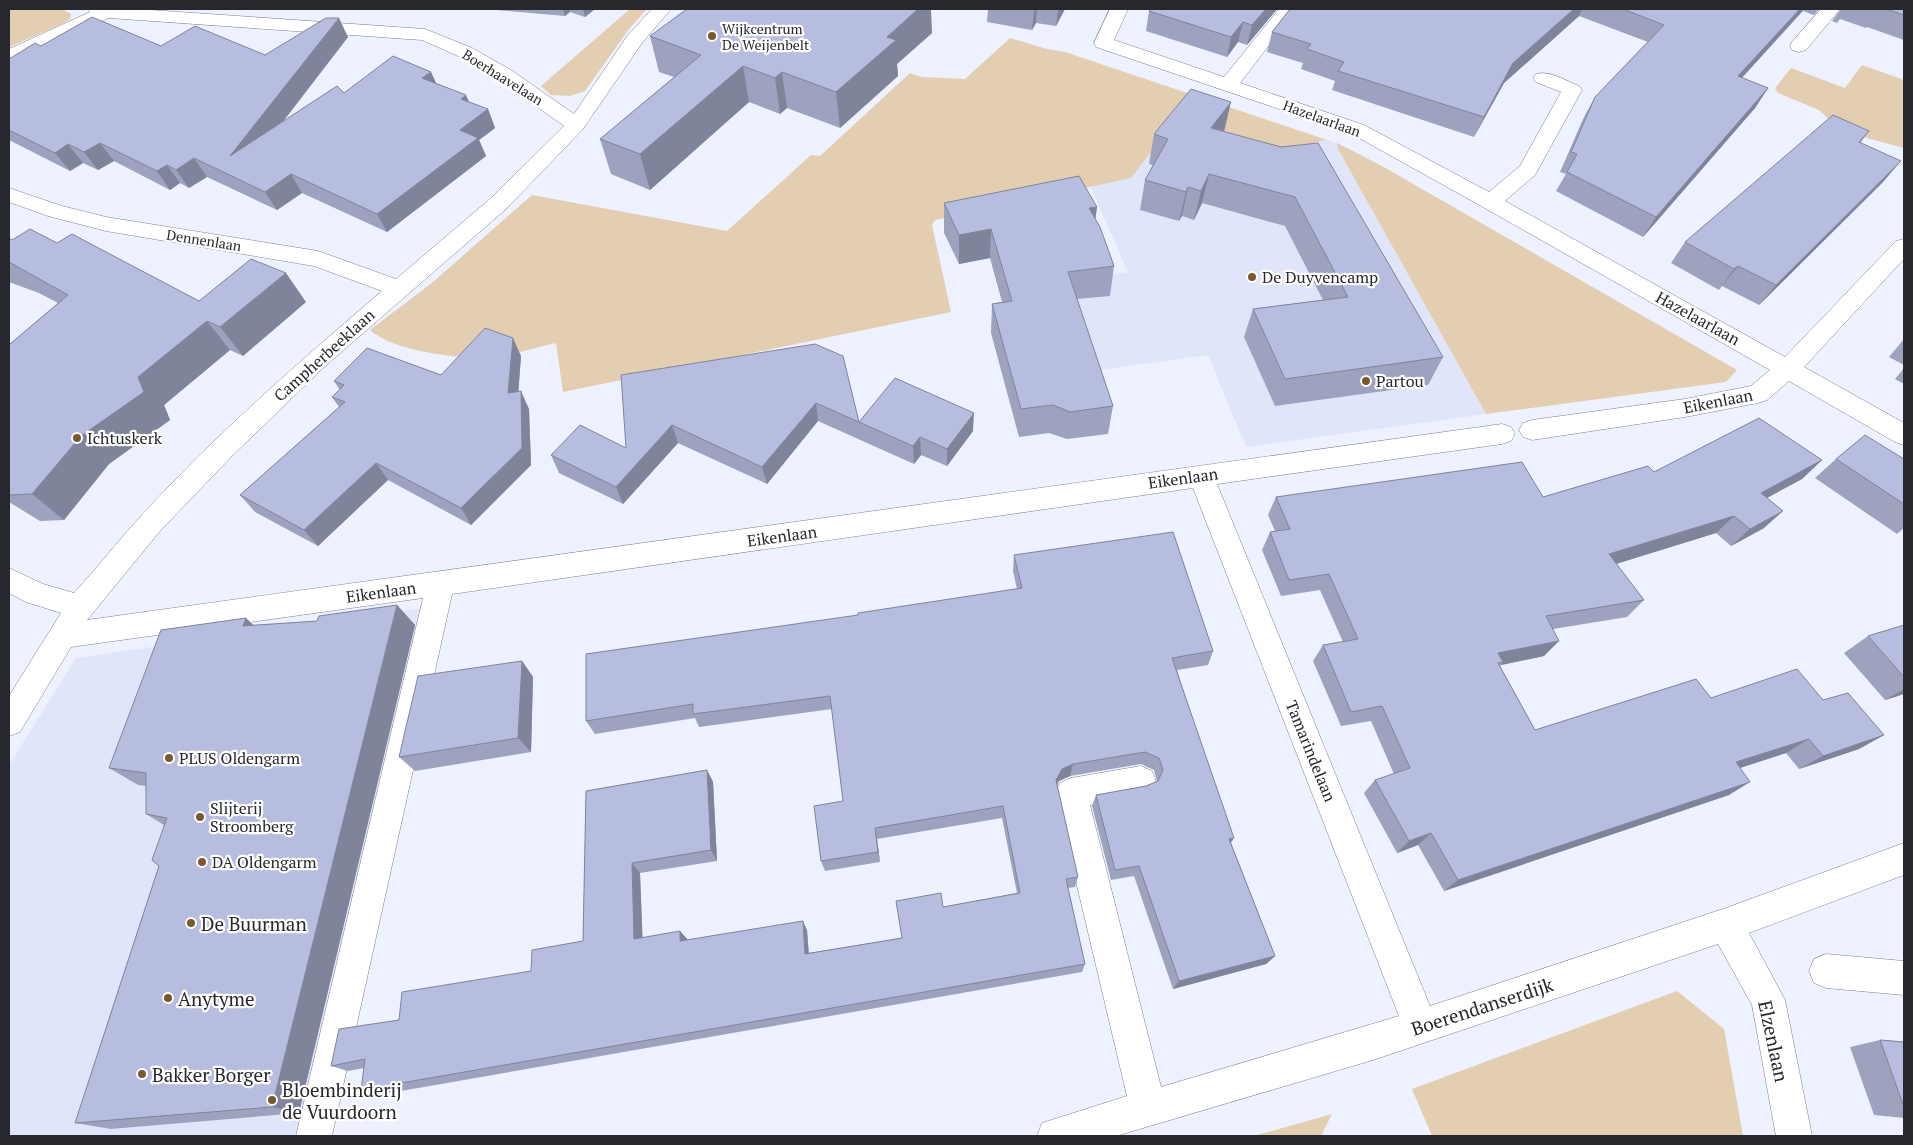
<svg xmlns="http://www.w3.org/2000/svg" width="1913" height="1145" viewBox="0 0 1913 1145" font-family="'PT Serif',serif">
  <style>
    .built { fill: #e0e5fa }
    .green { fill: #e3ceb1 }
    .lines { fill: none; stroke-linecap: round; stroke-linejoin: round }
    .minor-casing { stroke: #7c7f8b; stroke-width: 1 }
    .minor { fill: #fff; fill-rule: evenodd }
    .wall { fill: #9da3bf }
    .shaded-wall { fill: #7f849b }
    .building { fill: #b6bdde; stroke: #7f849b }
    .poi-dot { fill: #785a2e; stroke: #fff; stroke-width: 2 }
    .labels { text-anchor: middle; dominant-baseline: central; stroke-width: 4.5; stroke-linejoin: round; paint-order: stroke }
    .far-poi-label { font-size: 14px; fill: #27282d; stroke: #fff; text-anchor: start }
    .far-street-label { font-size: 14px; fill: #27282d; stroke: #fff }
    .poi-label { font-size: 16px; fill: #27282d; stroke: #fff; text-anchor: start }
    .street-label { font-size: 16px; fill: #27282d; stroke: #fff }
    .near-poi-label { font-size: 19px; fill: #27282d; stroke: #fff; text-anchor: start }
    .near-street-label { font-size: 19px; fill: #27282d; stroke: #fff }
  </style>
  <rect width="100%" height="100%" fill="#eef1ff"/>
  <path class="built" d="M1182,112L1272,152L1328,140L1337,143L1338,149L1486,414L1246,447L1208,355L1093,371L1062,282L1128,272L1090,186L1131,178Z
    M443,605L327,1136H9V765L76,658Z"/>
  <path class="green" d="M9,9H62L71,14L70,19L62,24L9,47Z
    M630,9H647L629,29L585,91L570,96L551,95L541,86Z
    M1010,38L1047,49L1065,52L1327,140L1272,152L1182,112L1131,178L935,220L932,225L951,312L563,392L556,343C534,348 510,356 488,357C457,359 393,351 370,330L433,282L532,195L727,231L811,155L820,156L910,73L922,77L965,79Z
    M1862,65L1904,80V148L1841,131L1819,110L1778,93L1775,88L1791,68L1845,88Z
    M1337,143L1382,166L1737,370L1726,382L1486,414L1338,149Z
    M1677,991L1724,1029L1743,1136H1432L1412,1089Z
    M1332,1114L1321,1136H1254Z"/>
  <g class="lines">
    <defs>
      <path id="minor" d="M88,9H136L425,29L472,48L511,70L574,114L628,35L652,9H671L642,43L583,129L506,209L323,368L232,456L160,531L87,620L1502,424L1511,427L1515,434L1511,441L1502,444L1217,484L1430,1006L1726,908L1904,843V875L1749,933L1785,1000L1812,1136H1776L1752,1005L1718,944L1373,1060L1116,1136H1037L1042,1123L1127,1096L1055,793L1060,783L1071,778L1141,766L1152,771L1156,781L1152,791L1141,796L1090,805L1161,1087L1399,1016L1193,488L452,594L332,1136H296L423,598L71,647L20,732L9,736V696L61,613L26,602L9,593V568L43,584L74,593C97,568 118,541 141,516C215,435 299,362 382,291L314,266L106,231L48,216L9,202V188L62,206L106,217L318,251L396,279L490,199L564,126L497,78L458,56L422,40L109,18L9,62V49L90,12Z
        M1110,9H1128L1114,40L1224,77L1279,9H1297L1240,83L1364,125L1489,192L1520,166L1561,92L1536,82L1533,78L1536,74C1550,70 1566,81 1579,86L1582,90L1535,175L1505,201L1785,357L1896,241L1904,239V259L1804,367L1904,423V445L1895,442L1789,381L1767,400L1758,403L1685,417L1532,440L1523,437L1519,430L1523,423L1532,420L1685,399L1751,386L1770,370L1483,207L1350,133L1096,47L1094,43Z
        M1821,9H1840L1806,50L1799,52L1792,50L1790,46L1792,42Z
        M1826,954L1904,961V995L1826,988L1814,983L1809,971L1814,959Z"/>
    </defs>
    <use href="#minor" class="minor-casing"/>
    <use href="#minor" class="minor"/>
  </g>
  <path class="wall" d="M486,9H595L585,17L570,12L565,16Z
    M988,9H1065L1056,26L1036,23L1032,30L987,22Z
    M1277,9L1247,45L1238,42L1227,57L1146,31L1149,11Z
    M1290,9H1819L1814,15L1803,11L1742,78L1768,88L1755,108L1643,237L1556,191L1566,174L1560,172L1584,117L1595,97L1648,42L1579,16L1504,83L1474,137L1332,90L1335,81L1301,69L1303,63L1267,52L1272,32Z
    M1841,9H1904V40L1867,27L1866,28L1840,19L1837,23L1832,21Z
    M932,33L897,64L898,76L840,128L787,108L780,114L749,102L650,190L611,174L600,139L674,77L659,72L650,36Z
    M348,37L283,122L344,93L431,72L436,83L469,102L488,109L495,128L479,140L486,156L387,232L302,193L277,210L207,177L189,188L180,183L170,190L114,161L98,170L83,163L70,171L9,140V59L41,46H161L265,55Z
    M1869,131L1861,142L1883,182L1759,305L1722,286L1719,290L1671,263L1685,242Z
    M1154,134L1281,147L1443,357L1428,385L1275,406L1244,337L1253,309L1323,300L1285,226L1202,203L1194,220L1182,216L1179,221L1140,210L1145,180L1153,165L1149,164Z
    M944,203L1097,207L1095,218L1114,266L1110,296L1077,299L1113,406L1108,434L1067,439L1049,433L1019,437L991,333L992,304L1002,302L990,258L959,264L944,233Z
    M9,238L12,240L57,243L199,301L306,302L243,356L230,350L164,405L170,420L109,464L64,520L40,521L9,502V343L10,344L58,303L39,293L9,282Z
    M1904,339V365L1889,357Z
    M815,344L859,422L973,431L947,466L921,455L914,464L818,421L767,484L678,443L623,504L559,473L551,455L626,448Z
    M521,356L518,392L529,409L531,465L471,525L388,480L318,546L255,512L240,495L339,407L332,397L340,390L334,381L441,375Z
    M1904,368V384L1895,379Z
    M1836,459H1904V528L1897,534L1815,478Z
    M1822,460L1802,479L1767,497L1764,528L1731,546L1716,533L1616,564L1644,600L1627,617L1553,629L1544,656L1501,665L1500,666L1535,730L1711,698L1823,700L1884,735L1859,749L1799,769L1786,753L1740,768L1729,795L1444,891L1418,845L1397,853L1364,793L1375,780L1394,774L1371,721L1341,726L1313,661L1323,645L1343,642L1320,590L1281,596L1262,550L1270,532L1275,531L1268,515L1276,497H1543L1654,472Z
    M1014,555L1213,651L1208,665L1177,670L1231,843L1275,956L1266,964L1173,989L1134,876L1111,880L1092,806L1096,795L1146,786L1157,781L1154,770L1141,764L1070,776L1059,781L1057,785L1078,877L1075,887L1068,888L1085,964L1082,972L378,1095L361,1090L364,1068L348,1071L331,1066L399,1020L531,971L583,941L586,791L707,770L713,782L717,861L640,873L642,938L680,931L688,940L807,930L809,953L902,938L943,907L1017,893L1002,818L877,839L880,862L825,871L821,861L843,801L832,709L699,727L695,718L595,734L586,721L858,615L1017,589L1013,571Z
    M397,605L415,625L299,1113L111,1129L75,1123L159,866L164,825L146,814V786L138,785L109,768L253,625L317,621Z
    M1904,625V694L1885,700L1844,653L1868,636Z
    M522,661L533,677L531,752L415,771L399,757Z
    M1880,1040L1904,1042V1118L1874,1115L1850,1047Z"/>
  <path class="shaded-wall" d="M563,9H569L570,12L565,16Z
    M583,9H595L585,17Z
    M918,9H931L932,33L897,64L898,76L840,128L836,92L887,37Z
    M1034,9H1037L1036,23L1032,30Z
    M1058,9H1065L1056,26Z
    M1266,9H1277L1247,45L1252,25Z
    M1574,9H1582L1579,16L1504,83L1474,137L1484,117L1513,63Z
    M1800,9H1804L1725,96L1738,76Z
    M339,18L348,37L242,174L230,156Z
    M1243,22L1238,42L1227,57L1231,37Z
    M743,66L749,102L650,190L640,154Z
    M431,72L439,90L422,78Z
    M782,72L787,108L780,114L775,78Z
    M1768,88L1755,108L1643,237L1656,217Z
    M466,95L474,113L461,99Z
    M1231,102L1224,132L1211,128Z
    M488,109L495,128L479,140L486,156L387,232L377,214L460,130Z
    M100,143L114,161L98,170L84,152Z
    M68,144L83,163L70,171L55,153Z
    M194,158L207,177L189,188L176,170Z
    M1901,161L1883,182L1759,305L1776,285Z
    M167,165L180,183L170,190L157,171Z
    M291,174L302,193L277,210L265,192Z
    M1209,174L1202,203L1194,220L1201,191Z
    M1188,187L1182,216L1179,221L1186,192Z
    M1097,207L1093,236L1089,208Z
    M991,229L990,258L959,264V235Z
    M1738,266L1722,286L1719,290L1734,269Z
    M286,273L306,302L243,356L220,327Z
    M207,321L230,350L164,405L170,420L109,464L64,520L32,494L81,436L138,377Z
    M513,338L521,356L517,411L508,393Z
    M521,391L529,409L531,465L471,525L461,508Z
    M816,403L818,421L767,484L762,467Z
    M974,413L973,431L947,466V449Z
    M672,425L678,443L623,504L616,487Z
    M920,437L921,455L914,464L913,446Z
    M1822,460L1802,479L1743,511L1761,493Z
    M376,463L388,480L318,546L304,530Z
    M1783,511L1764,528L1731,546L1750,529Z
    M1734,516L1716,533L1593,571L1609,554Z
    M397,605L415,625L299,1113L272,1107Z
    M246,618L268,639L243,626Z
    M1559,641L1544,656L1501,665L1503,662L1498,653Z
    M522,661L533,677L531,752L518,738Z
    M1904,689V694L1885,700Z
    M1884,735L1859,749L1799,769L1823,756Z
    M1809,739L1786,753L1715,776L1736,762Z
    M1073,764L1070,776L1059,781L1053,792L1056,780L1062,769Z
    M707,770L713,782L717,861L711,850Z
    M1750,782L1729,795L1444,891L1458,880Z
    M875,828L877,839L880,862L878,852Z
    M1431,833L1418,845L1397,853L1409,841Z
    M1234,838L1227,849L1229,839Z
    M632,863L640,873L643,948L634,939Z
    M803,921L807,930L809,962L805,954Z
    M680,931L688,940L687,950L680,941Z
    M1275,956L1266,964L1173,989L1179,981Z"/>
  <path class="building" d="M687,9H918L887,37L896,40L836,92L782,72L775,78L743,66L640,154L600,139L701,55L650,36Z
    M1151,9H1266L1252,25L1243,22L1231,37L1149,11Z
    M1290,9H1574L1513,63L1484,117L1338,71L1344,62L1307,49L1311,44L1272,32Z
    M1623,9H1800L1738,76L1768,88L1656,217L1567,172L1577,154L1571,152L1595,97L1664,25Z
    M1886,9H1904V15Z
    M92,17L161,46L195,26L265,55L326,18H339L230,156L337,86L344,93L393,56L431,72L422,78L466,95L461,99L488,109L460,130L478,138L377,214L291,174L265,192L194,158L176,170L167,165L157,171L100,143L84,152L68,144L55,153L9,130V59L35,43L41,46Z
    M1191,89L1231,102L1211,128L1281,147L1318,143L1443,357L1285,379L1253,309L1348,297L1295,197L1209,174L1201,191L1188,187L1186,192L1145,180L1168,139L1154,134Z
    M1833,115L1869,131L1859,142L1901,161L1776,285L1738,266L1734,269L1685,242Z
    M1079,176L1097,207L1089,208L1100,227L1114,266L1068,272L1113,406L1070,412L1053,405L1021,409L992,304L1012,301L991,229L959,235L944,203Z
    M30,229L57,243L72,234L199,301L251,259L286,273L220,327L207,321L138,377L144,392L81,436L32,494L9,495V343L10,344L68,295L9,262V238L12,240Z
    M485,328L513,338L508,393L521,391L522,448L461,508L376,463L304,530L240,495L345,402L332,397L344,385L334,381L367,348L441,375Z
    M815,344L843,356L859,422L895,378L974,413L947,449L920,437L913,446L816,403L762,467L672,425L616,487L551,455L580,425L626,448L621,375Z
    M1759,418L1822,460L1761,493L1783,511L1750,529L1734,516L1609,554L1644,600L1546,616L1559,641L1498,653L1503,662L1498,663L1535,730L1696,679L1711,698L1797,669L1823,700L1848,693L1884,735L1823,756L1809,739L1736,762L1750,782L1458,880L1431,833L1409,841L1375,780L1410,768L1382,706L1351,712L1323,645L1358,639L1329,574L1289,580L1270,532L1290,529L1276,497L1522,462L1543,497L1648,466L1654,472Z
    M1865,435L1904,459V504L1836,459Z
    M1173,532L1213,651L1172,658L1234,838L1229,839L1275,956L1179,981L1139,866L1115,870L1096,795L1146,786L1158,781L1163,770L1159,758L1145,752L1073,764L1062,769L1056,780L1078,877L1066,879L1085,964L361,1090L365,1059L331,1066L339,1029L399,1020L402,992L531,971L532,950L583,941L586,791L707,770L711,850L632,863L634,939L680,931V941L803,921L805,954L902,938L896,901L941,893L943,907L1020,893L1003,806L875,828L878,852L821,861L814,806L843,801L830,696L693,714V704L586,721V654L858,615V613L1022,588L1014,555Z
    M397,605L272,1107L75,1123L159,866L152,860L167,818L146,814V773L109,768L161,630L246,618L243,626L317,621L319,616Z
    M1904,625V677L1868,636Z
    M522,661L518,738L399,757L418,676Z
    M1880,1040L1904,1042V1107Z"/>
  <g class="poi-dot">
    <circle cx="712" cy="36" r="5"/>
    <circle cx="1252" cy="277" r="5"/>
    <circle cx="1366" cy="381" r="5"/>
    <circle cx="77" cy="438" r="5"/>
    <circle cx="169" cy="758" r="5"/>
    <circle cx="200" cy="817" r="5"/>
    <circle cx="202" cy="862" r="5"/>
    <circle cx="191" cy="923" r="5"/>
    <circle cx="168" cy="998" r="5"/>
    <circle cx="142" cy="1074" r="5"/>
    <circle cx="272" cy="1100" r="5"/>
  </g>
  <g class="labels">
    <g class="far-poi-label">
      <text x="722" y="28">Wijkcentrum<tspan x="722" dy="16">De Weijenbelt</tspan></text>
    </g>
    <g class="far-street-label">
      <text transform="translate(503 77) rotate(32)">Boerhaavelaan</text>
      <text transform="translate(1322 118) rotate(20)">Hazelaarlaan</text>
      <text transform="translate(204 240) rotate(9)">Dennenlaan</text>
    </g>
    <g class="poi-label">
      <text x="1262" y="277">De Duyvencamp</text>
      <text x="1376" y="381">Partou</text>
      <text x="87" y="438">Ichtuskerk</text>
      <text x="179" y="758">PLUS Oldengarm</text>
      <text x="210" y="808">Slijterij<tspan x="210" dy="18">Stroomberg</tspan></text>
      <text x="212" y="862">DA Oldengarm</text>
    </g>
    <g class="street-label">
      <text transform="translate(1698 318) rotate(29)">Hazelaarlaan</text>
      <text transform="translate(324 355) rotate(-42)">Campherbeeklaan</text>
      <text transform="translate(1718 401) rotate(-11)">Eikenlaan</text>
      <text transform="translate(1183 478) rotate(-8)">Eikenlaan</text>
      <text transform="translate(782 536) rotate(-8)">Eikenlaan</text>
      <text transform="translate(381 592) rotate(-8)">Eikenlaan</text>
      <text transform="translate(1311 751) rotate(68)">Tamarindelaan</text>
    </g>
    <g class="near-poi-label">
      <text x="201" y="923">De Buurman</text>
      <text x="178" y="998">Anytyme</text>
      <text x="152" y="1074">Bakker Borger</text>
      <text x="282" y="1089">Bloembinderij<tspan x="282" dy="22">de Vuurdoorn</tspan></text>
    </g>
    <g class="near-street-label">
      <text transform="translate(1482 1006) rotate(-18)">Boerendanserdijk</text>
      <text transform="translate(1774 1041) rotate(78)">Elzenlaan</text>
    </g>
  </g>
  <rect width="1913" height="1145" fill="none" stroke="#27282d" stroke-width="20"/>
</svg>
